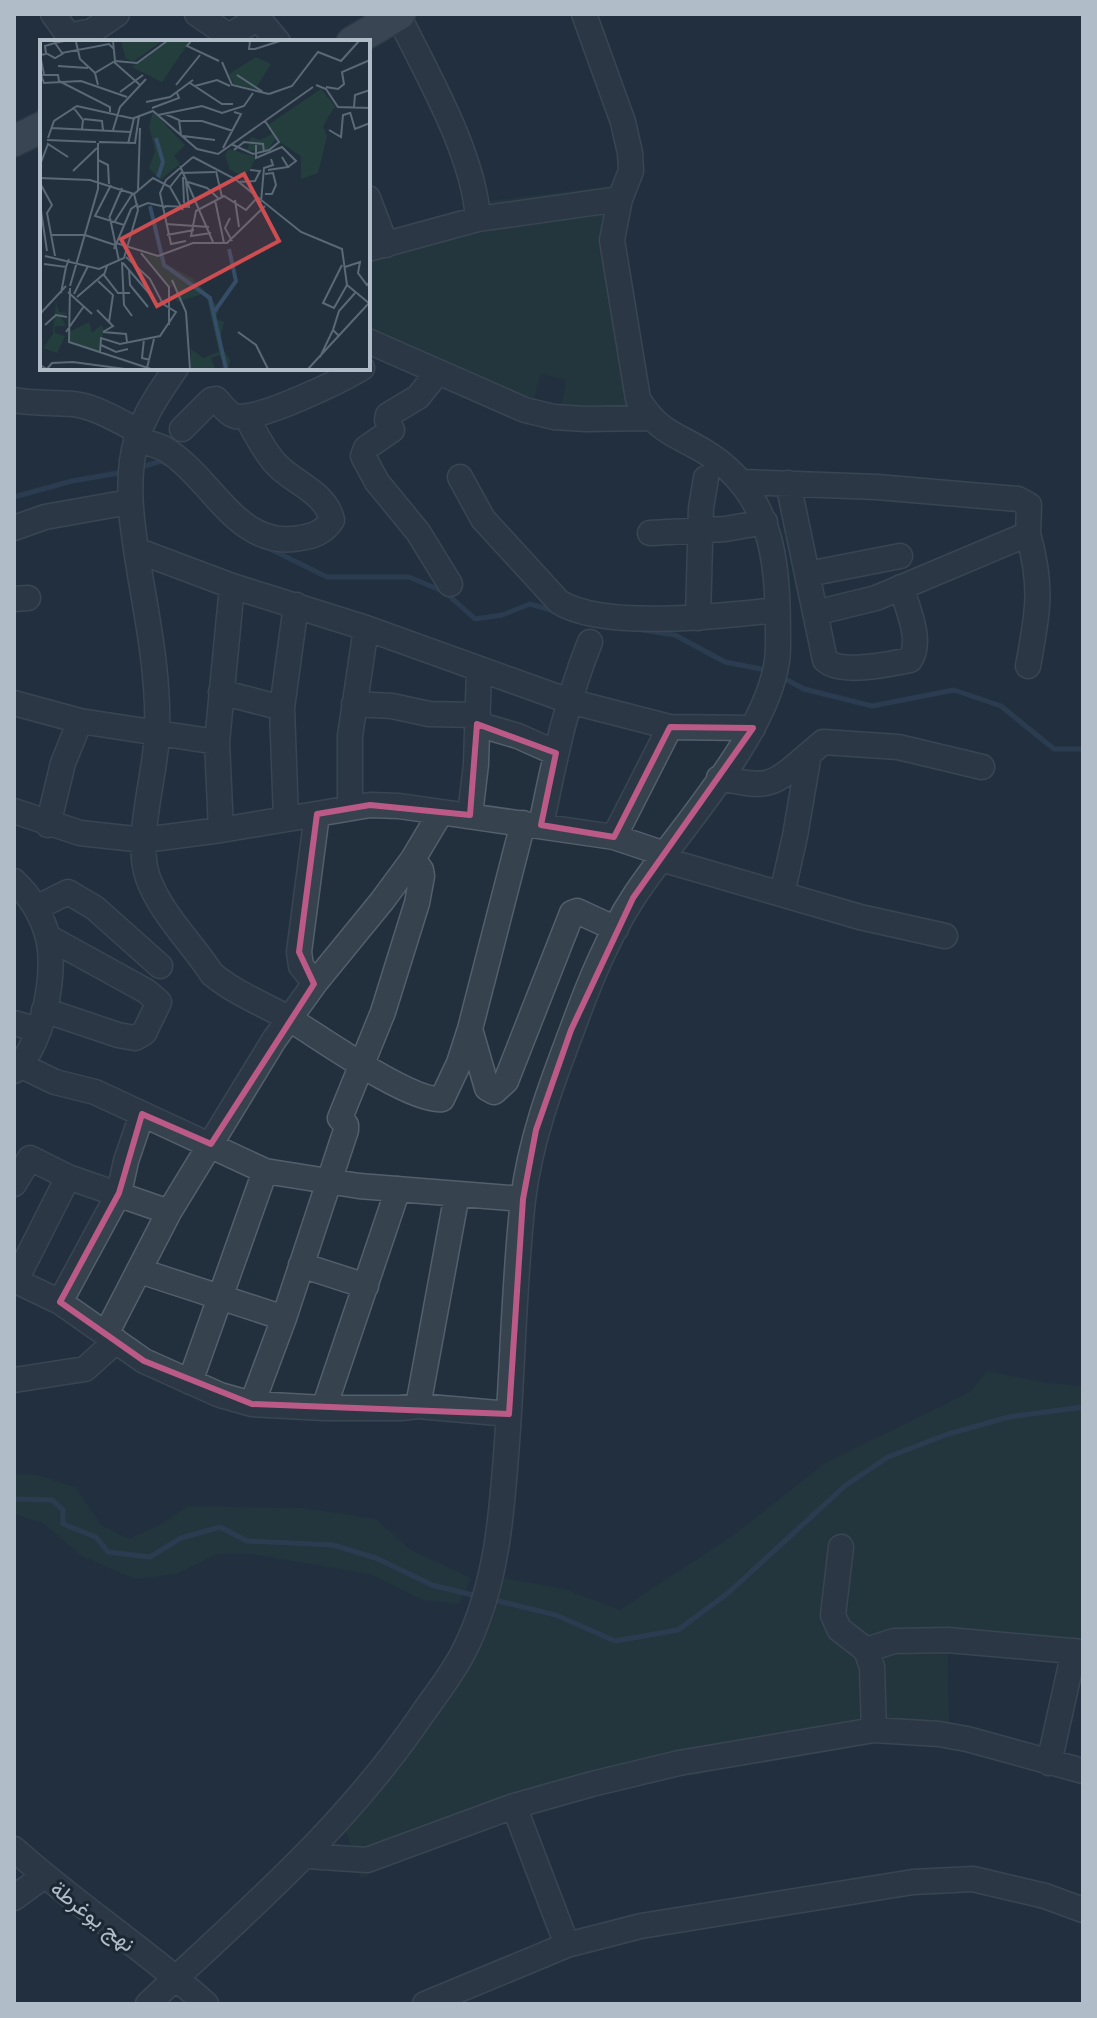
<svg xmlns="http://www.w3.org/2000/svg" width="1097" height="2018" viewBox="0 0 1097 2018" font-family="'Noto Sans',Vazirmatn,sans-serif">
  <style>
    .green { fill: #243e3e }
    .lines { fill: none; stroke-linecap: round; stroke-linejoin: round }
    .stream { stroke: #354d66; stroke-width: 5 }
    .minor-casing { stroke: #545f6b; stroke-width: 27 }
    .major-casing { stroke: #3f4b56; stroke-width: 33 }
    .minor { stroke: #36424d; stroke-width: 24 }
    .major { stroke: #54616e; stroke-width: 30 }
    .marked { fill: none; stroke: #bb5a87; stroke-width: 6; stroke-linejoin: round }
    .labels { text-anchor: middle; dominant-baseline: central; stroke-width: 6; stroke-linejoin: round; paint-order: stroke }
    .street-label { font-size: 22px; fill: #b1bcc9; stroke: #1b2732 }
    .inset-river { fill: none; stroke: #354d66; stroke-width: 4 }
    .inset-road { fill: none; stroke: #5b6876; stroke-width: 2 }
    .view { fill: #cd4d50; fill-opacity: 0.15; stroke: #cd4d50; stroke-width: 4 }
    .inset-edge { fill: none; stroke: #b1bcc9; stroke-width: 4 }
  </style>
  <rect width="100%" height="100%" fill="#22303e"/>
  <path class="green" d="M617,185L638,412L562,404L566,380L541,374L534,398L439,366L368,353V247L453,225L489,201Z
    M987,1371L1047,1383L1083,1386V1656L948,1646L949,1736L887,1738L669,1773L508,1816L361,1878L345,1829L474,1655L493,1619L504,1578L564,1589L620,1610L735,1534L825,1463L970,1392Z
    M14,1474L37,1475L76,1488L102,1526L129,1539L162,1524L188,1506L303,1508L376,1519L409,1549L471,1578L459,1604L423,1600L370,1574L251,1554H218L176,1574L135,1579L82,1556L43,1523L14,1514Z"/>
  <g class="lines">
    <path class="stream" d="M144,466L162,461L166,464
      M14,497L72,481L118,473
      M264,546L327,577H409L445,592L475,619L502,615L530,604L554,611
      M642,630L675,635L725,662L761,669
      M787,680L804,689L872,706L954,690L1001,706L1054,749H1083
      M14,1499L52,1500L63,1510V1524L96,1537L108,1552L150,1557L181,1538L220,1527L247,1541L333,1545L376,1558L432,1585L477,1596
      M490,1599L556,1615L615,1641L678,1630L728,1593L846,1485L888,1457L948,1434L1009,1417L1083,1407"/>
    <defs>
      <path id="minor" d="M53,14L69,36
        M197,14L229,36L258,18L278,42
        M68,42L69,36L92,31L117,14
        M368,198L386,245
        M478,219L620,199
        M368,249L478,219C474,154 427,74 398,15
        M368,341L525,410L554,417L586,419L649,418
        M176,368C156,397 137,424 132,461C127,500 134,536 140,575C149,627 159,680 157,733C156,775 134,840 148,878C161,914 192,943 212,974C235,993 263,1004 288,1018C318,1036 411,1103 442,1099L459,1063L470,1029L523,823
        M438,372L418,397L388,415L387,420L392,430L366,448L363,456L377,482L418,532L450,584
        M14,400C34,404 53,402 73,404C95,406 118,421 139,431
        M182,429L211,400L216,399C222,405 228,414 235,416C255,423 342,380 362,368
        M136,440C148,443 161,445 171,453C214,483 240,550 300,538C314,536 324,532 332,520C326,492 293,483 276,464C263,450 255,432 246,416
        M460,477L483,519L559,602C604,630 723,616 777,610
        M743,482L877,487L1018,499L1029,505L1028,534L876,598L815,613
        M788,483L825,660C841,675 890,664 910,660C923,641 907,607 901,587
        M14,528L45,517L129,502
        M650,533L725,529L765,522
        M136,550L232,586L366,628L569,701L670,727L753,728
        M808,574L900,556
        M14,599L28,598
        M698,618L701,508L706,478
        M1028,666C1038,613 1043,586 1028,534
        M221,692L282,708
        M14,703L80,721L217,742
        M354,704L392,706L429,714L478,715
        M477,724L518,736L556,753
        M719,778C769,788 770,788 809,754
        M350,808V736L366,628
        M14,811L80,833L144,840L221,830L370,805L399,806L614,837L665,854
        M470,815L476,764L479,670
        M286,819L282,708L296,605
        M48,825L63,763L80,721
        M541,825C554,763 566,701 590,642
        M221,830L217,742L232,586
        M614,837L670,727
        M661,859L860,917L945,936
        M14,881C29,895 41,914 47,934C58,970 43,1046 14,1071
        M782,894L795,836L809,754L823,742L898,747L982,767
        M36,908L68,892L95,908L160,966
        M315,983L301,966L299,952L317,814
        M44,1010L118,1035L135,1038L144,1033L159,1002L146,991L48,937
        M14,1023L39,1030
        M470,1029L487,1088L494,1092L506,1081L572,913L577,911L616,929
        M20,1065L55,1082L95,1092L265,1171L359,1186L523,1199
        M14,1184L30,1158L68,1177L169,1212
        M301,1265L366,1286
        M140,1271L284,1318
        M14,1280L60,1302L144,1361L220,1395L252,1404L324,1408H401L418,1406L457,1194
        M16,1280L68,1177
        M60,1302L119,1193L126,1161L142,1114
        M106,1334L169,1212L274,1040L315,983L382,901L413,859L441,812
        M14,1380L85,1369L116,1341
        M190,1382L265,1171
        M252,1404L284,1318L346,1130V1125L340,1118L383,1012L417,903L422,876L421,870L413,859
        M418,1406L509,1414
        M324,1408L398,1189
        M841,1547L833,1615L839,1629L866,1650L872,1667L874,1730
        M866,1650L894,1641L948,1640L1083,1652
        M1049,1763L1074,1651
        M514,1806L567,1945
        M14,1849C75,1904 145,1949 206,2004
        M307,1856L367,1860L514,1806L592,1784L679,1763L874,1730L939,1734L967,1739L1083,1771
        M14,1898L44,1876
        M148,2004C248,1910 345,1828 423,1713C437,1693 453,1673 464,1651C497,1586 502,1513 507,1442C513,1362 514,1280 523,1200C530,1141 551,1085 572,1030C589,983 608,936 635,895C678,830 778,725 778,647C778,573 778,500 710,455C678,434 660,435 638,399L612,240L620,199L631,171L630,153L623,122L584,14
        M425,2004L567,1945L641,1926L913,1882L973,1879L1045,1896L1083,1910"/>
      <path id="major" d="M352,42L400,14
        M14,141L42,127"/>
    </defs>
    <use href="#minor" class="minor-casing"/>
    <use href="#major" class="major-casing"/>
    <use href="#minor" class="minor"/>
    <use href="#major" class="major"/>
  </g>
  <path d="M0 0H1097V2018H0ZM477,724L556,753L541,825L614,837L670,727L753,728L633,898L571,1030L536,1130L523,1199L509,1414L252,1404L144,1361L60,1302L119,1193L142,1114L211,1144L314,984L299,952L317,814L370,805L470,815Z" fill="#22303e" fill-opacity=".55" fill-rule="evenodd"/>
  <path class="marked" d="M477,724L556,753L541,825L614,837L670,727L753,728L633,898L571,1030L536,1130L523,1199L509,1414L252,1404L144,1361L60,1302L119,1193L142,1114L211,1144L314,984L299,952L317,814L370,805L470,815Z"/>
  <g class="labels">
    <g class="street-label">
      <text transform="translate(94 1915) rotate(38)">نهج يوغرطة</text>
    </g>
  </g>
  <g transform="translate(40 40)">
    <rect width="330" height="330" fill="#22303e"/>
    <path d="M81,1H122L94,21L86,19ZM126,1H150L122,42L92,27ZM216,17L231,24L217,46L223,51L194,44L189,34ZM281,49L295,66L283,86L287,96L278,133L261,139V116L235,99L228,110L207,111L211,97L220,100L232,94L228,85ZM113,72L145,105L134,116L140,124L120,140L109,128L115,111L109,86ZM189,109L216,117L209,131L200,135L190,130L185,115ZM104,214L124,216L126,224L152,238L171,258L179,269L176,279L184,282L179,303L190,320L188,329L179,315L171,318L175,329H151V309L163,318L179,312L167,259L162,254L137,262L135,245L129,248ZM16,262L19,272L27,273L21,277L26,286H15V293L25,296L17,313L3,308L13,294ZM49,282L52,293L61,285L64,290L60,312L31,302L27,293Z" fill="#243e3e"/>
    <path class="inset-river" d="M116,98L123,122L118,137M110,166L124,225L170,258L186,329M174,272L196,241L189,209"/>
    <path class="inset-road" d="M24,1L15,3L22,13L69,4L74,9M151,1L147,6L179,21M210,1L209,9H215L240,1M36,2L40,19L55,33M15,3L5,6L6,13L15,18L24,13M75,21L97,23L127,1M74,22L100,45M182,22L192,45L229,54M18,26L48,28M4,34L0,15L6,14M197,35L223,52M3,43L41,41L87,57M4,43L1,35H18L19,41L70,67V72M150,43L182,64H193M58,45L55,33L75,21L73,1M136,45L160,15M276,45L286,49L298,67L330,68M155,46L177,40L190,46M286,47L298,49L304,44L302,32L330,20M80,52L103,35M229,54L252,46L278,12L301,21L319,1M106,62L130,57L153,40M33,67L43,80L42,89M314,67L315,55L330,50M112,68L139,58L137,53M310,72L315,89L330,83M125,74L139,80L141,95M118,75L162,66L182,73L204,66L213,53M44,79L62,81L63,90M139,81H162L193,91M11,88L91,92M73,90L80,67L106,39M289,90L301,97L303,75L310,73M143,96L175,100M8,98L14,81L37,66L95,79M7,100L56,102M59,102L95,103L99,76M88,104L94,78L113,71L157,109L178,114L273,47M191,104L213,114L229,110L239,102L225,81M216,105V118L242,107L256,121L248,127M183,108L201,74L194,72M194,110L204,102L223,104L224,112M153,117L195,139L261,192L302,209L307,245L330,264M58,120L68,125L69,144M0,125L8,104L28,117M140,126L173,202M228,130L248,127L242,117M33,131L57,108M176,131L182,157M143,137L144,163M0,138L50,140L94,154M148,142L167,148L178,158M198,142L215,141L220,131L210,130M0,143L12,165L7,173L15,216M71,145L55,176L84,185M130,147L141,133L175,132M98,150L100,88M94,154L113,138L130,147L143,170M225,154H232L236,145L233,133L225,134M175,160L184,203M195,160L199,187M221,162L224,128L233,125L231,119M125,166L149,167L146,141M98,167L108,163L126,167M1,171L7,211M69,178L82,148M70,178L79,221M190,178L185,188L192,201M75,181L93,153M126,184L169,187M171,193L151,196L156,171L184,156L206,170L216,159M11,195H44M45,195L75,205M127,195L154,190M146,201L131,204L120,153L126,140L153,117M76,203L118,216L153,203H187L225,166M74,209L91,169L98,164M101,213L129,247V285M5,216L59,229L84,218L98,170L94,154M82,222L84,265L92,276M83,223L89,230L90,245L108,267M4,224L26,227L29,219M302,225L283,263L294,268L307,245M67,226L64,235L78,253H90M305,227L320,222L318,233L327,245L330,241M89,230L114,259M132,240L146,272L150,329M58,241L73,255L69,282M30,246L58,149V103M30,248L29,302L111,329M28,252L52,274M21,253L26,227M34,254L48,226M37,257L65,233M57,270L73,286L63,292M0,274L26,246M5,285L16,275L27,277M26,292L44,266M63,292L86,294L87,302M198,292L216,305L228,329M298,295L293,290L299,271L315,253M104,299L102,318L110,320M61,305L76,312L88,309M60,313L61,298L80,304L120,296L136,272L123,264L110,239L86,217M280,317L293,290M0,325L7,329L12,323L33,322L85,329M107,328L114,299M268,329L329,263"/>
    <path class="view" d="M204,134L239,201L117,266L81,199Z"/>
    <rect width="330" height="330" class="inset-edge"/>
  </g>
  <rect width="1097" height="2018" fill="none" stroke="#b1bcc9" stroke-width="32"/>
</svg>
